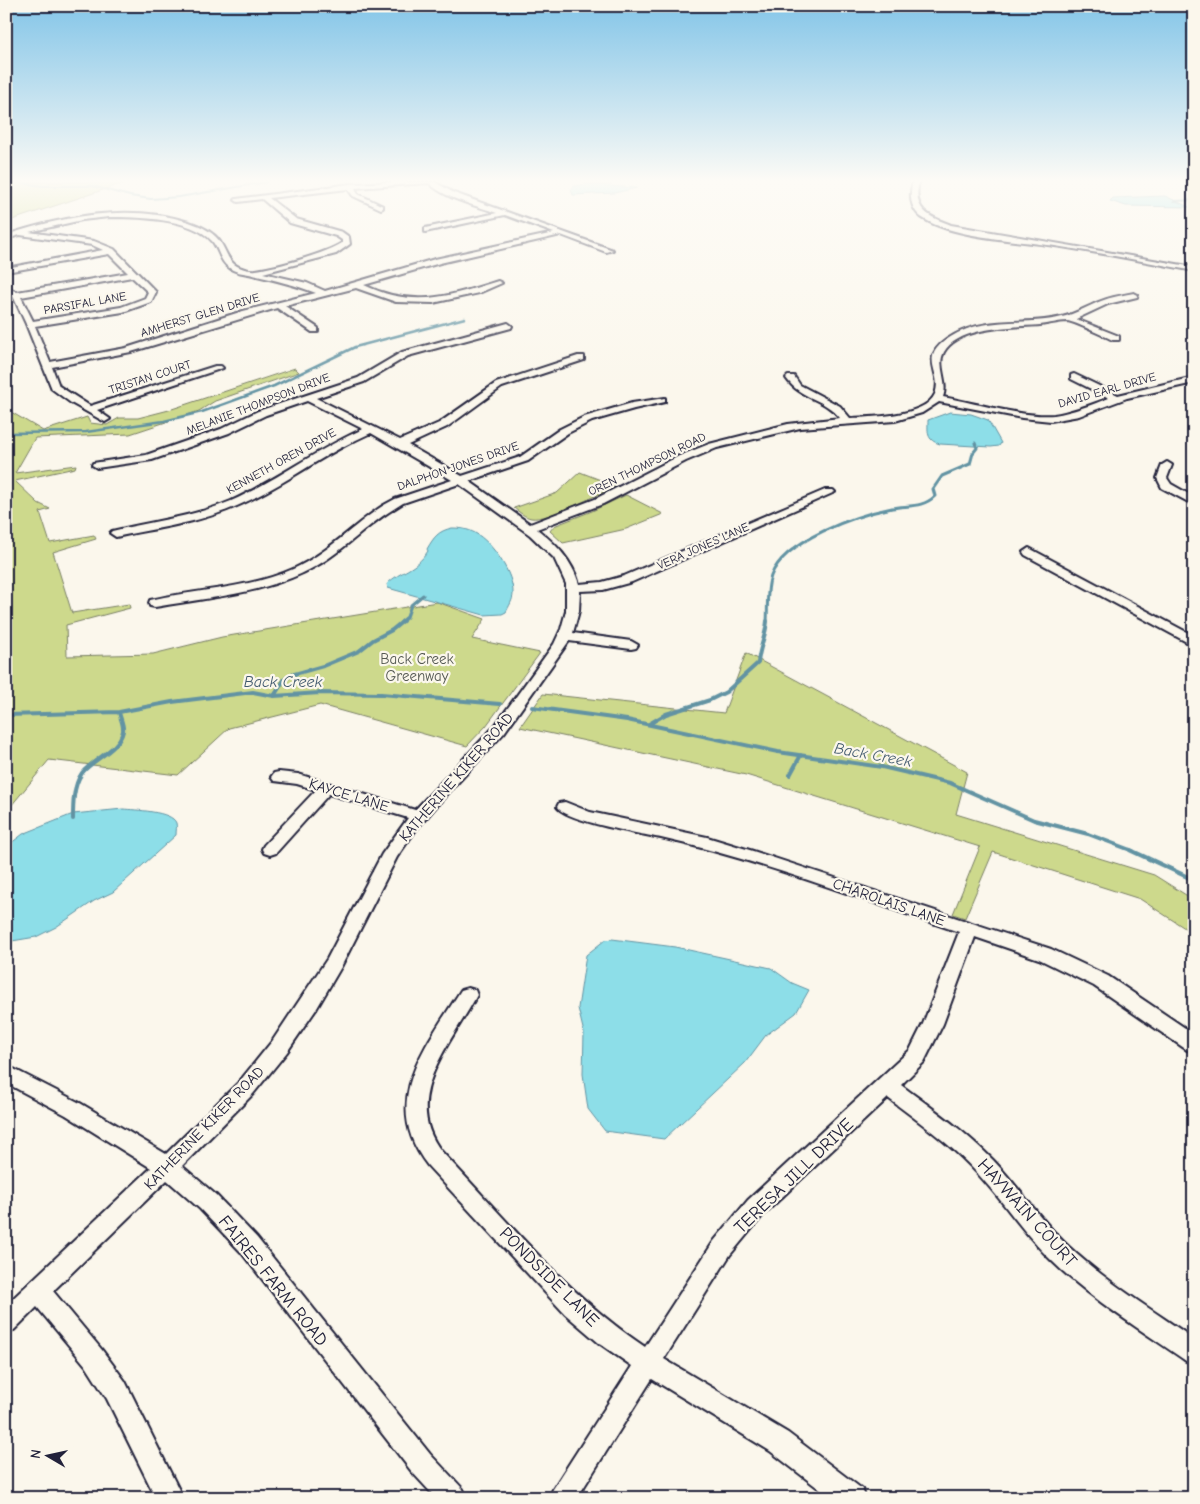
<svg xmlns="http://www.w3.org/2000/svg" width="1200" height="1504" viewBox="0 0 1200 1504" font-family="'Comic Neue',sans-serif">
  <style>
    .green { fill: #cdd98c; stroke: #787e64 }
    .water { fill: #8ddee8; stroke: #6293a3 }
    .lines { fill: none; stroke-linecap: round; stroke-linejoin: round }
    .stream-far4 { stroke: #6293a3; stroke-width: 2 }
    .stream-far3 { stroke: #6293a3; stroke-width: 2.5 }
    .stream-far2 { stroke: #6293a3; stroke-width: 3 }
    .stream-far1 { stroke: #6293a3; stroke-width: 4 }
    .stream { stroke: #6293a3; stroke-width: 4.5 }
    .minor-casing { stroke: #22223b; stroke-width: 4 }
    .minor { fill: #fbf7ec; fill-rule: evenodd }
    .labels { text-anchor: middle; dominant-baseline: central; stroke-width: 4.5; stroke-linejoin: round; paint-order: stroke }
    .far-street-label { font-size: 12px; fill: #22223b; stroke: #fbf7ec }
    .park-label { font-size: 15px; fill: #555953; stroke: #fbf7ec }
    .street-label { font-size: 15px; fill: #22223b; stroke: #fbf7ec }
    .water-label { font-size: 16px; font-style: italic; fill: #425a6f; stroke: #fbf7ec }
    .near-street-label { font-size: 18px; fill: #22223b; stroke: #fbf7ec }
  </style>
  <rect width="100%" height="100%" fill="#fbf7ec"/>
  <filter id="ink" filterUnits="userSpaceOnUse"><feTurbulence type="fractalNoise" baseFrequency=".02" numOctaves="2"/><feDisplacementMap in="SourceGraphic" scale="10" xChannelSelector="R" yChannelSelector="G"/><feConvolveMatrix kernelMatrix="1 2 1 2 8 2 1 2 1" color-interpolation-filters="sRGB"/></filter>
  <g filter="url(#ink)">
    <path class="green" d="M6,182H127L6,222Z
      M295,368L299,372L215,401L199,411L130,434L35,438L15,473L76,465L75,468L15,481L38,503L50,509L40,512L50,543L94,535L96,539L53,552L72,613L129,604L130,608L66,625L67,656L153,654L222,637L437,602L485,619L472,639L540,653L486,726L467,746L320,705L229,728L178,775L49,760L6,812V409L43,431L87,417L90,423L107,425L119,418H138L169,410Z
      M580,472L616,486C598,494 548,521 531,518C525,517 519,512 514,508L557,493Z
      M626,495L663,514L626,529L563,543L550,531L554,526L592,511Z
      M746,653L967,772L956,814L1154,875L1194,900V934L1140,899L993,852L965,918L953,914L980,847L746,775L520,727L543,694L724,713Z"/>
    <path class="water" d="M586,184L637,188L614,193L573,195L571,190L574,186Z
      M1165,196L1189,207L1126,206L1110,201L1113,198Z
      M950,412L971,414L988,420L1001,443L999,446L991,447L940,444C926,440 928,432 928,420Z
      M452,528C460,528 468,529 475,533C492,542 514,574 513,594C513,600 509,606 506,612L502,614L484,615L388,588L387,584C401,570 415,571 428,551L427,549C434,537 438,531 452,528Z
      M123,809C134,810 172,811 176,823C177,826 176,831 176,835L113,892L94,901L56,927L36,937L6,942V847L23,834L73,814Z
      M612,939L675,947L771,968L792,983L809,990L796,1013L766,1035L745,1063L664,1139L605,1131L588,1109L583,1074L584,1033L578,1008L586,955L605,940Z"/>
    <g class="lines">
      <path class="stream-far4" d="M15,182L43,186H92L130,196L151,199L179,197L267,182
        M1174,201L1194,200"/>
      <path class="stream-far3" d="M6,433L86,432L164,421L202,412L274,386L355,347L465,318"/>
      <path class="stream-far2" d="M401,622L407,617L411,605L423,595
        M767,622C768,608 766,589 771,576C784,540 857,515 892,508C908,505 923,508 935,496L933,489L942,476L970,464L973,453L977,448L975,443"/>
      <path class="stream-far1" d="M274,696L284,680L291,675L323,666L359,651L373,640L392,630L403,621
        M532,707L627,720L778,752L882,767L950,783L1034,820L1088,834L1133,851
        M6,715L119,712L172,702L253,692L274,696L320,693L381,694L500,704
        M649,724L666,714L710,700L726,692L758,663C759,648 766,636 767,621
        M790,775L801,755
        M73,819C73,804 73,786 82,773C93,759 119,750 123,731C124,725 120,718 119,712"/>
      <path class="stream" d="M1130,850L1194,880"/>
      <defs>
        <path id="minor" d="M394,182H435L454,193L613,250L606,252L561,235L440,263L364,285C414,309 449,296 498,281L502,283L479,293L433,303L396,302L356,288L285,306L318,328V332H312L277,308L131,352L52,367L59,386L90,406L215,366H221L223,368L97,410L110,419L105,422L71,403L52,389L26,324L13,296L6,293V287L17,292L128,273L109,254L6,272V268L103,250L92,245L20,235L6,239V235C65,216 129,203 189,222C201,226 216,233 222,245C226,252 228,259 234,264C239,268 250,271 256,270C278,267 324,254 342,243V240L336,236L290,223L262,199L238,202L235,200L236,199L350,184ZM429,183C443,198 478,206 497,213L425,228V232L505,215L554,233L435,259L325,291L307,283L263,273L336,254L350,244L349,237L342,232L296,219L269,198L348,189L353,196L381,209L383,208V206L358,194L355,188ZM109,217C137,217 192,218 212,241C219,249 220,263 231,269C237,273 246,273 253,275C274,280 296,285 316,293L243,311L126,348L50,362L35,326L123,312L151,302L156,292L114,249L94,241L29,232L82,220ZM132,277L148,292L145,298L121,307L33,321L21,297Z
          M913,182H919C912,210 929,217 951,225L1194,267V271C1148,262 1101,253 1055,246C1018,240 951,238 921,217C910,208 909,194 913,182Z
          M1134,293L1138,295L1137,297L1108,304L1076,319L1119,336V340H1113C1103,336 1076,322 1067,321C1059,321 1049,324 1040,325C1014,327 959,326 944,352C936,366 949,382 943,397C971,402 1027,418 1054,415C1073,412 1091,405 1109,398L1071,379V375L1074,374L1118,395L1194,377V383L1127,398L1079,416L1051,421L1022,418L939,402L922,413L895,421L800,428L717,448L686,461L603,504L537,529C556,544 572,560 579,584L602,582L624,576L825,490H833L835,492L632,582L603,590L580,591L579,611L573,633L631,641L638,645L636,648L631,649L569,641L504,733L440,802L415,831L397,857L341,967L317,1008L287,1052L253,1094L182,1166L216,1195L257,1238L430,1454L463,1489L467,1498H436L412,1472L241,1252L200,1209L167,1180L53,1291L102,1350L125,1381L183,1498H156L107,1399L86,1366L37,1307L14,1330L6,1333V1305L151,1168L66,1115L6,1083V1065L80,1103L166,1154L239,1082L273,1040L327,959L382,854L408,818L329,794L276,853L270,855L264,853L262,849L264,845L316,790L297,784L274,781L271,777L274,773L279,772L298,774L415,810L494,727L554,644L561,629L566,611V584L554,558L530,535L459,484L403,503L392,510C366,526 344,550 318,565C269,594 210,597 155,607L150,606L149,603L150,600C198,589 248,589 293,569C327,554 353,525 384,505L395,499L452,480L371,433C324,453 284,486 237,506C199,523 157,528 116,537L110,533L112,531C152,521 193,517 231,501C277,480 317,449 363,429L307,401L266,415L229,433L152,460L97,468L92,465L93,463L146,455L221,429L258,411L358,378L402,352L508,323L512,326L511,328L408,356L364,382L316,398L400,440L439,423L496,383L578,356H584V360L502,387L447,427L408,445L462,476L520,457L560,429L584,417L632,403L665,398V402L634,409L592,421L568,433L528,461L469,481L530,524L595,499L679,456L709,444L788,424L840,418C825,398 801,400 786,378L788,376H794L800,385L840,406L850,418C871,417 925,417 935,394C944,371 914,357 954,335C987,316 1027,326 1062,317C1075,314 1088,306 1101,301C1111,297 1123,295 1134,293Z
          M1167,462L1172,465L1167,478L1171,484L1194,497V505L1162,488L1157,478L1162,465Z
          M1029,548L1194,636V646L1025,555L1023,552Z
          M565,802L590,812L707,837L753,851L1051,949L1108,976L1194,1034V1052L1187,1050L1094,986L1039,959L975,937L943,1024L924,1062L901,1085C933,1109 965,1131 993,1160C1019,1187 1040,1220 1068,1246C1106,1282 1151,1309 1194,1339V1365L1186,1361C1140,1329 1092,1300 1052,1261C1024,1234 1004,1202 978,1174C951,1144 919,1122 888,1098L764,1214L730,1255L664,1359L788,1433L862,1489L866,1498H831L770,1451L652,1379L577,1498H549L553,1489L632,1366L599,1343L565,1314L428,1166C378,1102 426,1046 461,990L468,988L475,990L477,995C452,1043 399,1098 442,1152C507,1220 567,1295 645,1347L714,1241L748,1200L910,1050L923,1024L959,932C861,899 763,861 661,838C642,834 566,821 557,807L559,803Z"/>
      </defs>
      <use href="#minor" class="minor-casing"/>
      <use href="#minor" class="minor"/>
    </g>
  </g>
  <linearGradient id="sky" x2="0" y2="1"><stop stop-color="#83c5e8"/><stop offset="0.46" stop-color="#fdfbf6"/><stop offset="1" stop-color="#fdfbf6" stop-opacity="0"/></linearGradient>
  <rect width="1200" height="393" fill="url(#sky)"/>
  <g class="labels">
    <g class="far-street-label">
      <text transform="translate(85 303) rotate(-10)">PARSIFAL LANE</text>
      <text transform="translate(200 315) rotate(-17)">AMHERST GLEN DRIVE</text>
      <text transform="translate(150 377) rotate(-18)">TRISTAN COURT</text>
      <text transform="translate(1107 390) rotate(-16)">DAVID EARL DRIVE</text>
      <text transform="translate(258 404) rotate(-21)">MELANIE THOMPSON DRIVE</text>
      <text transform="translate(281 461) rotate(-29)">KENNETH OREN DRIVE</text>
      <text transform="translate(647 464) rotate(-26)">OREN THOMPSON ROAD</text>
      <text transform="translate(458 466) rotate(-19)">DALPHON JONES DRIVE</text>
      <text transform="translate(703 546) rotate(-24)">VERA JONES LANE</text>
    </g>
    <g class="park-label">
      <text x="417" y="659">Back Creek<tspan x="417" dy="17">Greenway</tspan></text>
    </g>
    <g class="street-label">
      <text transform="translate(456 777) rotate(-49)">KATHERINE KIKER ROAD</text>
      <text transform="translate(349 795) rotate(17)">KAYCE LANE</text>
      <text transform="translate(889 902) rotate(19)">CHAROLAIS LANE</text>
      <text transform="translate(204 1128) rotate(-46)">KATHERINE KIKER ROAD</text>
    </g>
    <g class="water-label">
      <text x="283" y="682">Back Creek</text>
      <text transform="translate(873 755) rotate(10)">Back Creek</text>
    </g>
    <g class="near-street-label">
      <text transform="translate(794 1176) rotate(-44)">TERESA JILL DRIVE</text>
      <text transform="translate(1027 1213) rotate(48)">HAYWAIN COURT</text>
      <text transform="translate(549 1277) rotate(45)">PONDSIDE LANE</text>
      <text transform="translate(273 1281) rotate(51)">FAIRES FARM ROAD</text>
    </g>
  </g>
  <rect width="1200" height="1504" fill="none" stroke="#fbf7ec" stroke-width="25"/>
  <rect x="12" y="12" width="1175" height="1479" fill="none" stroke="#22223b" stroke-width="2" filter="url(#ink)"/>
  <g transform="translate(48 1456) rotate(279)" stroke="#fbf7ec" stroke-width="4" paint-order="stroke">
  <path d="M0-4L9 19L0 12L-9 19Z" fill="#22223b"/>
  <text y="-8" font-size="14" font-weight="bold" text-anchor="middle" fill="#22223b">N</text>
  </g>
</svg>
